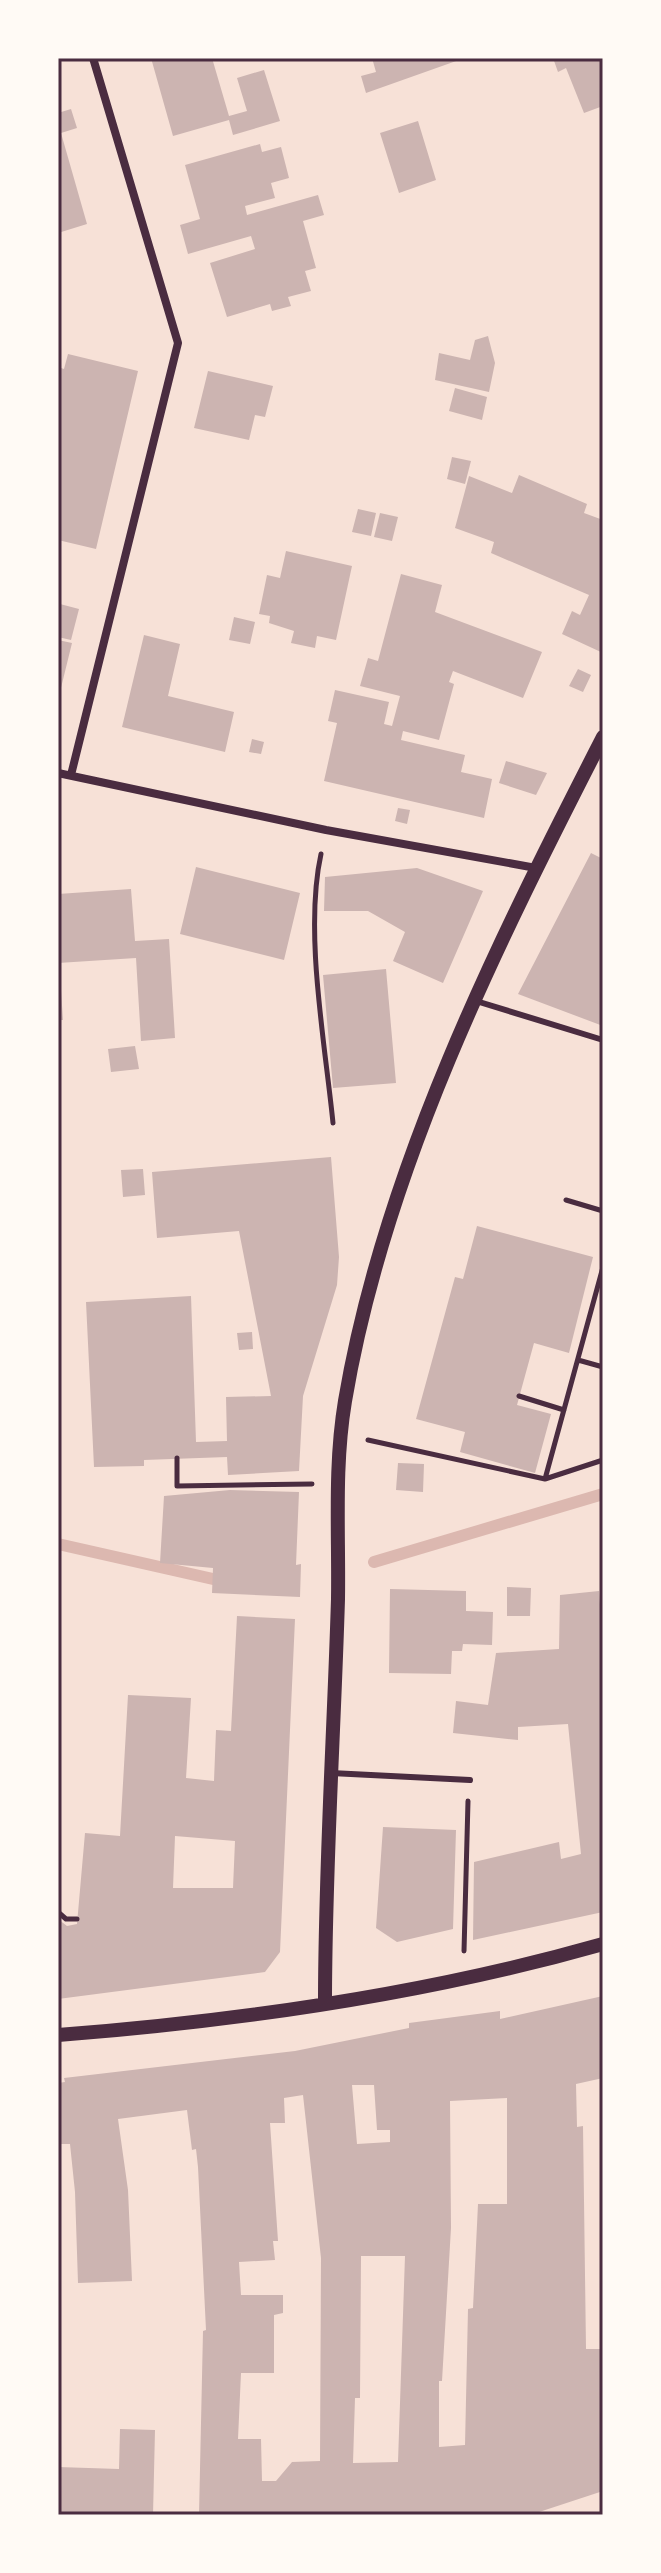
<svg xmlns="http://www.w3.org/2000/svg" width="661" height="2573" viewBox="0 0 661 2573" font-family="'Work Sans',sans-serif">
  <style>
    .lines { fill: none; stroke-linecap: round; stroke-linejoin: round }
    .stream { stroke: #dcb8b0; stroke-width: 12 }
    .building { fill: #ccb4b1; fill-rule: evenodd }
    .path { stroke: #4a2c40; stroke-width: 5 }
    .service { stroke: #4a2c40; stroke-width: 6 }
    .minor { stroke: #4a2c40; stroke-width: 8 }
    .tertiary { stroke: #4a2c40; stroke-width: 14 }
    .neatline { fill: none; stroke: #4a2c40; stroke-width: 3 }
  </style>
  <rect width="100%" height="100%" fill="#f7e1d7"/>
  <g class="lines">
    <path class="stream" d="M58,1544L213,1579
      M374,1562L603,1494"/>
  </g>
  <path class="building" d="M151,58H212L229,116L247,111L237,78L264,70L280,121L233,135L229,120L173,136Z
    M372,58H458L459,60L366,93L361,76L376,72Z
    M553,58H603V106L584,113L566,68L558,72Z
    M71,109L77,128L61,133L87,224L58,233V113Z
    M418,121L436,180L399,193L380,133Z
    M260,144L262,152L281,147L289,178L271,183L275,198L245,206L247,215L318,195L324,215L303,221L316,268L305,271L311,291L288,297L291,306L272,311L270,304L227,317L210,263L255,249L251,236L188,254L180,225L200,219L185,165Z
    M488,336L495,363L489,392L435,380L439,353L470,360L475,340Z
    M68,354L138,371L96,549L58,540V367L64,369Z
    M208,371L273,386L265,417L255,415L249,440L194,428Z
    M455,388L487,397L482,420L449,411Z
    M452,457L471,461L465,484L447,479Z
    M519,475L587,504L584,513L603,520V653L562,634L572,611L580,615L589,595L491,553L494,542L455,528L469,476L512,493Z
    M358,509L376,513L371,536L352,532Z
    M380,513L398,517L392,541L374,537Z
    M286,551L352,566L336,640L317,636L315,648L291,643L294,631L269,623L270,616L259,614L267,575L280,578Z
    M401,574L442,585L435,612L542,652L523,698L453,671L449,682L454,684L439,740L403,731L401,740L465,755L461,772L492,779L484,818L324,781L337,723L328,721L335,690L389,702L384,724L392,726L400,696L360,686L368,658L378,661Z
    M60,604L79,609L71,640L58,637Z
    M234,617L255,622L250,644L229,640Z
    M144,635L180,644L168,696L234,712L225,752L122,727Z
    M58,640L72,643L59,696H58Z
    M578,669L591,675L583,692L569,686Z
    M252,739L264,742L261,754L249,752Z
    M506,761L547,773L536,795L499,783Z
    M398,808L410,810L407,824L395,821Z
    M591,853L603,859V1026L518,994Z
    M196,867L300,893L284,960L180,934Z
    M417,868L483,891L443,983L393,961L405,932L368,911H324L325,877Z
    M131,889L135,941L169,939L175,1038L141,1041L136,958L58,963V894Z
    M386,969L396,1083L333,1088L323,975Z
    M58,976H60L63,1020H58Z
    M135,1046L139,1069L111,1072L108,1049Z
    M331,1157L339,1257L337,1285L303,1396L299,1471L228,1475L227,1457L144,1460V1466L94,1467L86,1302L191,1296L196,1442L227,1441L226,1397L271,1396L239,1231L157,1238L152,1172Z
    M143,1169L145,1195L123,1197L121,1170Z
    M477,1226L593,1257L569,1353L534,1343L517,1405L551,1414L535,1473L460,1452L465,1432L416,1419L455,1277L463,1279Z
    M252,1332L253,1349L239,1350L237,1333Z
    M398,1463L424,1464L423,1492L396,1490Z
    M230,1490L299,1492L296,1565L301,1564L300,1597L212,1593L213,1568L160,1563L164,1496Z
    M507,1587L531,1588L530,1616H507Z
    M390,1589L466,1591V1611L493,1612L492,1645L463,1644L462,1651H452L451,1674L389,1673Z
    M599,1591L603,1644V1912L473,1940L474,1862L559,1842L561,1859L581,1854L568,1724L518,1727V1740L453,1733L456,1701L488,1705L496,1653L559,1649L560,1595Z
    M237,1616L295,1619L280,1952L265,1972L58,1999V1919L67,1926L77,1924L85,1833L120,1836L128,1695L191,1698L186,1778L214,1781L216,1730L231,1731ZM175,1836L235,1841L233,1888H173Z
    M383,1827L456,1830L453,1929L397,1942L376,1928Z
    M603,1996V2078L576,2084L577,2127L583,2126L586,2349H603V2491L530,2515H199L203,2331L206,2330L198,2167L196,2149L192,2150L187,2110L118,2119L128,2190L132,2281L78,2283L75,2192L70,2144H58V2083L65,2082L64,2078L295,2051L409,2028V2023L500,2011V2019ZM352,2085H374L377,2130H390V2142L357,2144ZM303,2095L321,2258L320,2461L292,2462L276,2481H262L261,2439H238L241,2373H274V2315L283,2313V2295H241L239,2262L275,2260L273,2241H278L270,2123H285L284,2098ZM507,2098V2204H478L473,2308L468,2309L465,2445L439,2447V2381H442L451,2228L450,2101ZM361,2256H405L398,2462L353,2463L355,2398H360Z
    M120,2429L155,2430L153,2515H58V2467L119,2469Z"/>
  <g class="lines">
    <path class="path" d="M321,854C304,931 325,1043 333,1123
      M566,1200L603,1211
      M578,1360L603,1367
      M519,1396L564,1410
      M368,1440L545,1479L603,1460
      M177,1458V1486L312,1484
      M545,1479L603,1267
      M58,1912L66,1919H77
      M464,1951L468,1801"/>
    <path class="service" d="M476,1001L603,1040
      M331,1773L470,1780"/>
    <path class="minor" d="M58,773L326,830L536,868
      M71,775L178,343L93,58"/>
    <path class="tertiary" d="M325,2002C325,1868 334,1733 338,1599C339,1532 334,1467 345,1401C384,1169 497,944 603,737
      M58,2035C240,2021 427,1994 603,1944"/>
  </g>
  <rect width="661" height="2573" fill="none" stroke="#fffaf5" stroke-width="120"/>
  <rect x="60" y="60" width="541" height="2453" class="neatline"/>
</svg>
